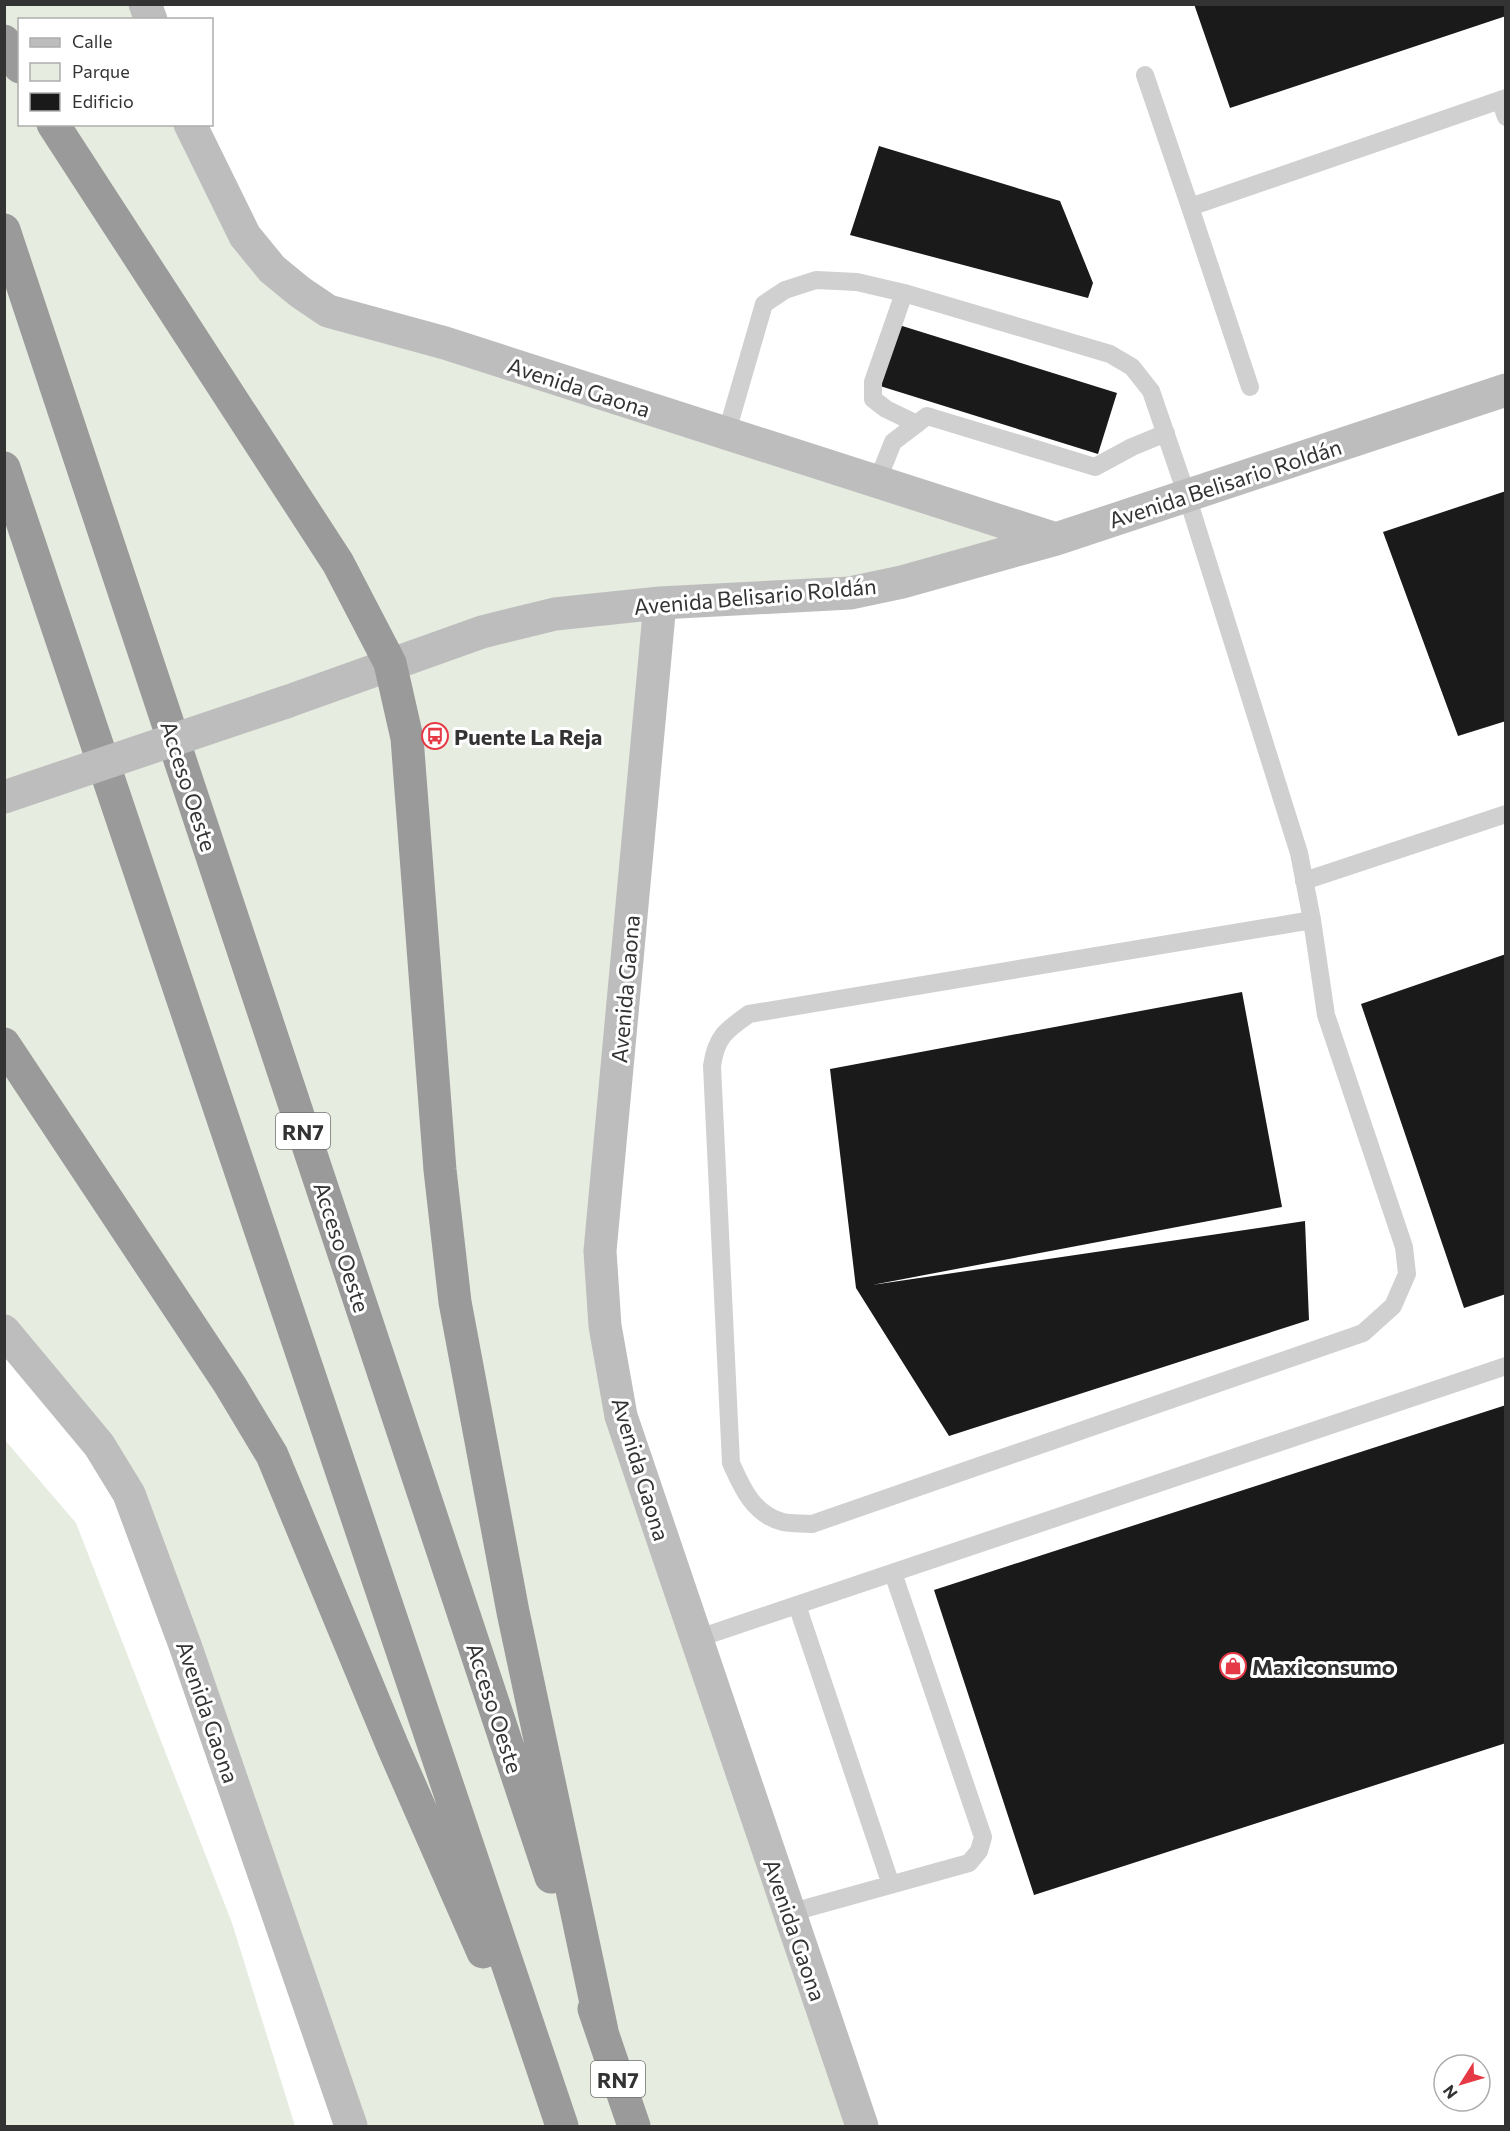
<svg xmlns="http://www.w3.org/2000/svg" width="1510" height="2131" viewBox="0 0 1510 2131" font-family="Commissioner,sans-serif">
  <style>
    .green { fill: #e6ecdf }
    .building { fill: #1a1a1a }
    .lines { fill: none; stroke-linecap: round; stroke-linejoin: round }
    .lane { stroke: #d0d0d0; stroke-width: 18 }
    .secondary { stroke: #bdbdbd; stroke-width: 33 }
    .highway { stroke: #9a9a9a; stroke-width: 33 }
    .secondary-bridge { stroke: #bdbdbd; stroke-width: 33 }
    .labels { text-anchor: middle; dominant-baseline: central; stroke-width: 6; stroke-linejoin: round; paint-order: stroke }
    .shield { fill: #fff; stroke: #707070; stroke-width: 1.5 }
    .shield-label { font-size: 21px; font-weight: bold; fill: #333 }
    .street-label { font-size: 22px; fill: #333; stroke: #fff }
    .poi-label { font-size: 22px; font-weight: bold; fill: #333; stroke: #fff; text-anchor: start }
  </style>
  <rect width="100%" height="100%" fill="#fff"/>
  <path class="green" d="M4,5H145L151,19L20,20V124L190,125L300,292L1056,539L902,582L661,603L605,1326L862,2126H351L129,1494L5,1331Z
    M4,1439L76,1523L232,1923L295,2126H5Z"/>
  <path class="building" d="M1194,4H1506V16L1230,108Z
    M879,146L1060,201L1093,283L1088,298L850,235Z
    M899,325L1117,393L1098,454L880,386Z
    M1506,491V721L1458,736L1383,532Z
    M1506,954V1294L1464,1308L1361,1004Z
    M1242,992L1282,1207L872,1285L1305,1221L1309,1320L949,1436L856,1288L830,1069Z
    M1506,1405V1743L1034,1895L934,1590Z"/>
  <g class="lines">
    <path class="lane" d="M1145,75L1190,207
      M1500,100L1506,117
      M904,293L873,382V399L886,409L917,424
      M1250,387L1190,207L1506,98
      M726,435L764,304L785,290L816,280L857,282L904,293L1110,354L1132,367L1151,391L1187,496L1299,853L1312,920L1326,1015L1404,1247L1407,1274L1393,1306L1363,1333L812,1524C802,1523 792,1524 783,1522C754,1515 742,1488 731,1463L712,1066C716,1037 726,1030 749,1014L1312,920
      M877,482L893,442L927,416L1095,467L1132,447L1166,433
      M1304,881L1506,814
      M797,1605L891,1885
      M696,1639L1506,1366
      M789,1913L969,1863L979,1851L983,1837L893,1573"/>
    <path class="secondary" d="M145,4L151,20
      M190,124L245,236L272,269L300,292L328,311L445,343L1056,539
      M660,603L600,1251L605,1326L621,1416L862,2126
      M286,702L482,632L555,614L660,603L850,593L902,582L1056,539L1506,390
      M4,1331L99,1445L129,1494L185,1645L351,2126"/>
    <path class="highway" d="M4,41L20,67
      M53,124L338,563L390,663L407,738L440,1170L455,1302L513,1612L602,2031
      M4,230L551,1877
      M4,468L562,2126
      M4,1044L230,1385L272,1455L393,1747L483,1952
      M594,2009L634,2126"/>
    <path class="secondary-bridge" d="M4,797L286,702"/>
  </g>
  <defs>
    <symbol id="bus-ring" viewBox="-11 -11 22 22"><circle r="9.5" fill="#fff" stroke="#e63946" stroke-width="1.5"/><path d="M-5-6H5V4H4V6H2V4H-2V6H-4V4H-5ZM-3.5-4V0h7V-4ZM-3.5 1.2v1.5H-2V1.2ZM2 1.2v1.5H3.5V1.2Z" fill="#e63946"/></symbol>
    <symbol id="shop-ring" viewBox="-11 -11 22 22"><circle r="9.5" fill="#fff" stroke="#e63946" stroke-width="1.5"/><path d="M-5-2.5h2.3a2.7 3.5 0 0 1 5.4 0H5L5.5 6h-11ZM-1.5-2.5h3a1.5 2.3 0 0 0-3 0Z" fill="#e63946"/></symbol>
  </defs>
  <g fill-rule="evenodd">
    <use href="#bus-ring" x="420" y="721" width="30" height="30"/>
    <use href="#shop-ring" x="1218" y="1651" width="30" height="30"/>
  </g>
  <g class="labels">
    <g class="shield">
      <rect x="276" y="1113" width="54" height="36" rx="4.5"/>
      <rect x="591" y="2061" width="54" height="36" rx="4.5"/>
    </g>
    <g class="shield-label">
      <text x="303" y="1131">RN7</text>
      <text x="618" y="2079">RN7</text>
    </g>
    <g class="street-label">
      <text transform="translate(579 387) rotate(18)">Avenida Gaona</text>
      <text transform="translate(1225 483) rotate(-18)">Avenida Belisario Roldán</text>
      <text transform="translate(755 596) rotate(-5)">Avenida Belisario Roldán</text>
      <text transform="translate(189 786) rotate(72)">Acceso Oeste</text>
      <text transform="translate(625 989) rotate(-85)">Avenida Gaona</text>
      <text transform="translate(342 1247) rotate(72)">Acceso Oeste</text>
      <text transform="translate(641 1469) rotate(73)">Avenida Gaona</text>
      <text transform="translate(495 1708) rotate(72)">Acceso Oeste</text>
      <text transform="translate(208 1712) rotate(71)">Avenida Gaona</text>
      <text transform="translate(795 1930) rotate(71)">Avenida Gaona</text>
    </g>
    <g class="poi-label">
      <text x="454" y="736">Puente La Reja</text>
      <text x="1252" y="1666">Maxiconsumo</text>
    </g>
  </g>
  <rect width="1510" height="2131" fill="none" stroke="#333333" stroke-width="12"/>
  <rect x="18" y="18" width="195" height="108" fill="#ffffff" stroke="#adadad" stroke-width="1.5"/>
  <rect x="30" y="38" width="30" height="9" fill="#bdbdbd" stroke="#adadad" stroke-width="1.5"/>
  <text x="72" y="48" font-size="18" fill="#333333">Calle</text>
  <rect x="30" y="63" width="30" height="18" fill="#e6ecdf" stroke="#adadad" stroke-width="1.5"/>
  <text x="72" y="78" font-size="18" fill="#333333">Parque</text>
  <rect x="30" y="93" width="30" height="18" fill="#1a1a1a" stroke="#adadad" stroke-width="1.5"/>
  <text x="72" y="108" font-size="18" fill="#333333">Edificio</text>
  <g transform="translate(1462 2083) rotate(233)"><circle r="28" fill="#ffffff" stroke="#adadad" stroke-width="1.5"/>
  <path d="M0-4.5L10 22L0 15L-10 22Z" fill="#e63946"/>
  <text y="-9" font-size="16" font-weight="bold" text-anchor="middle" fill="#333333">N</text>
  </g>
</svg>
